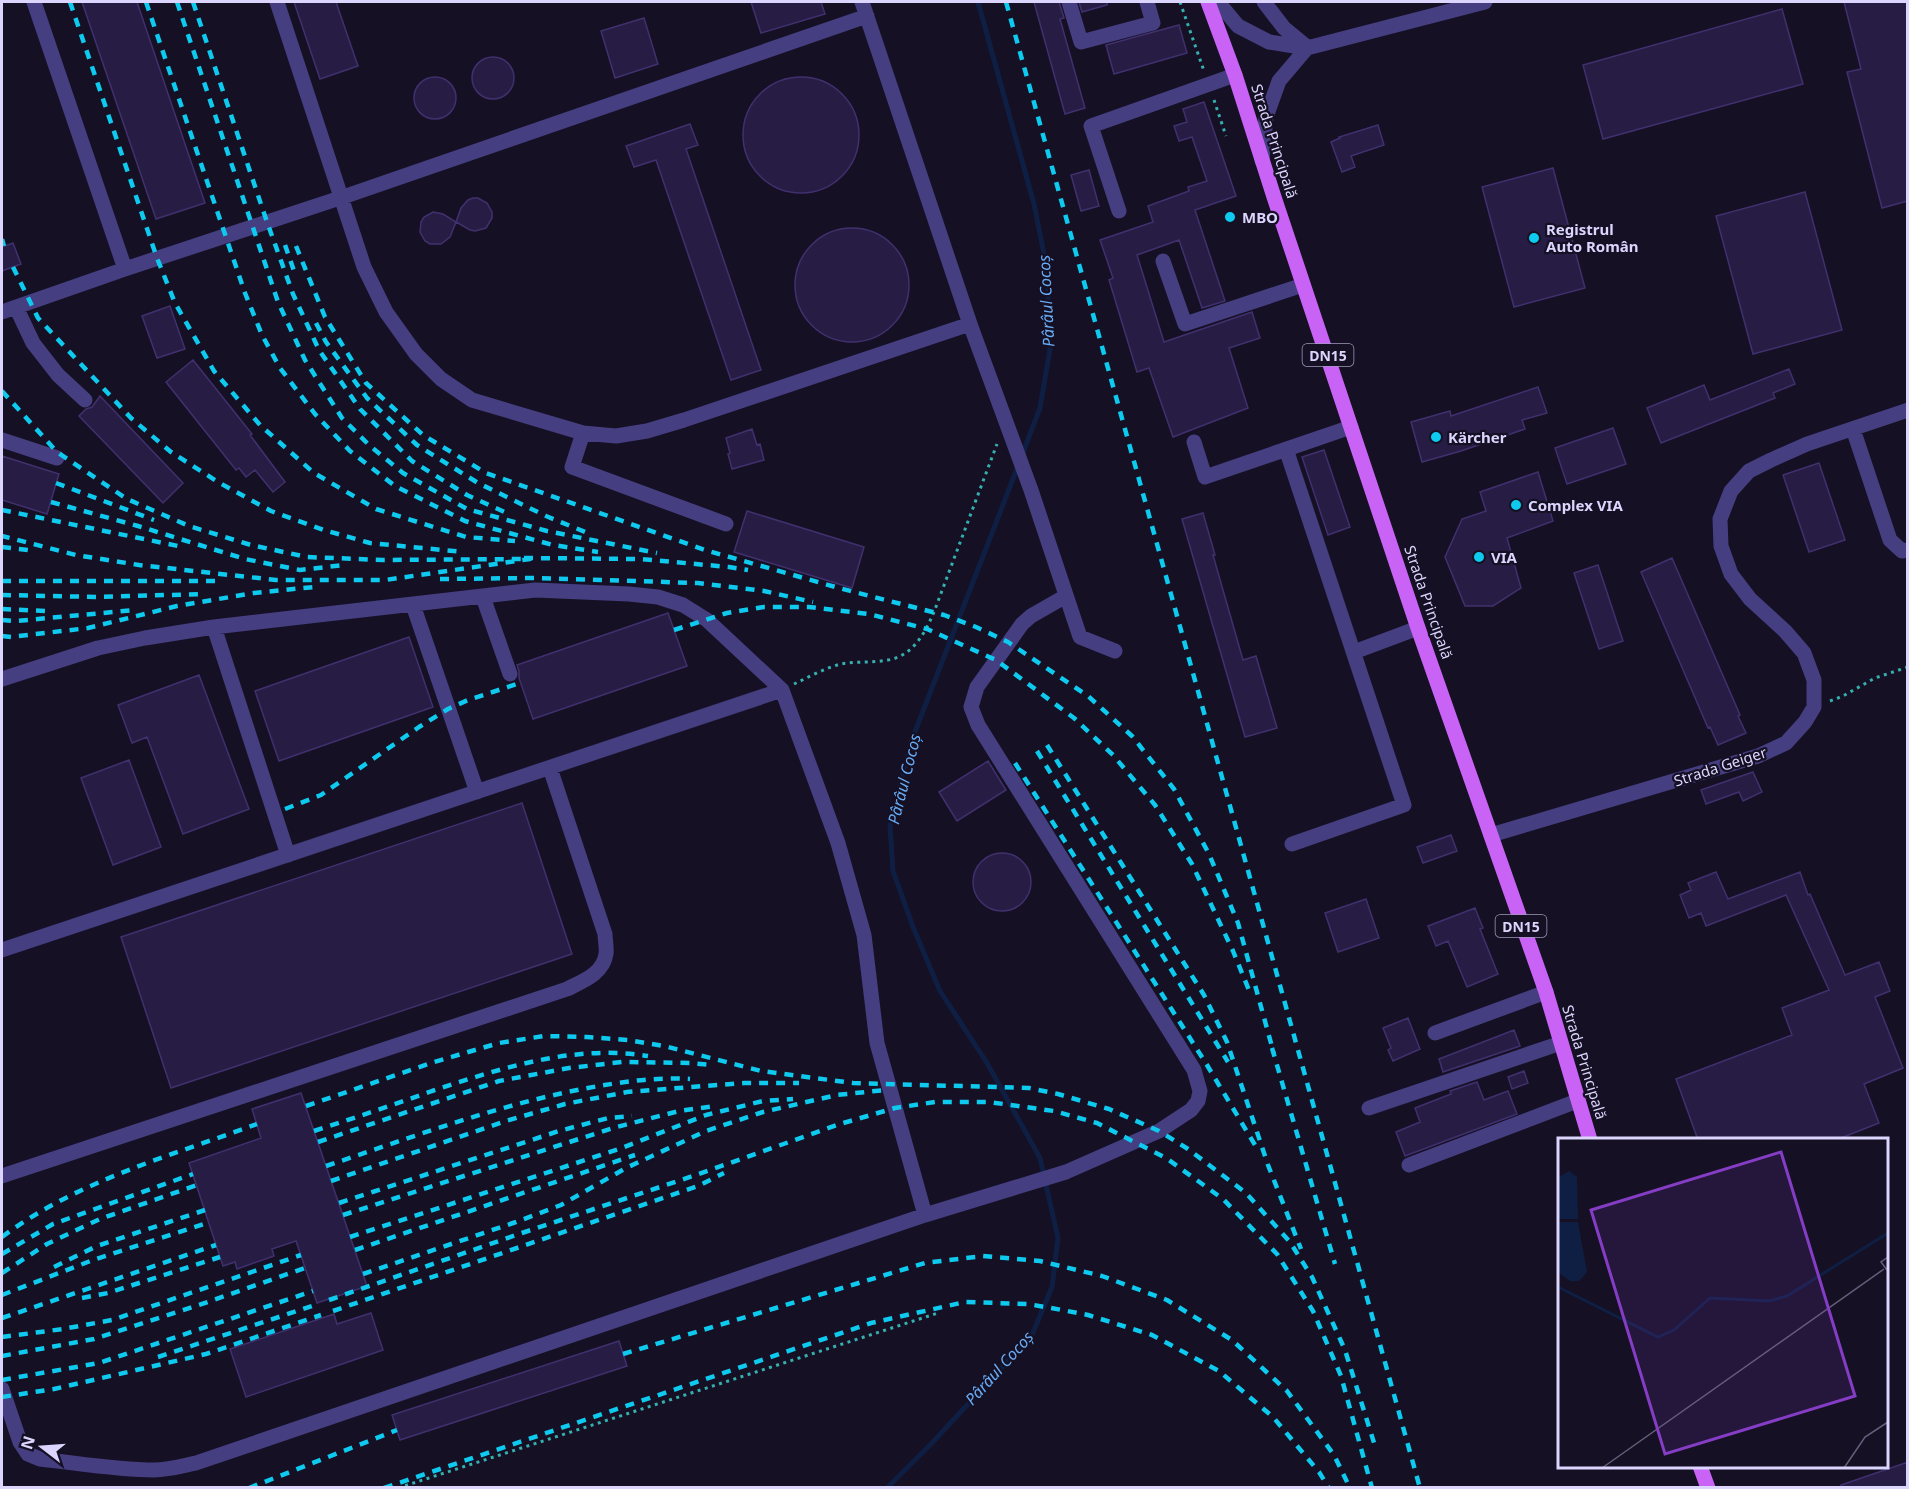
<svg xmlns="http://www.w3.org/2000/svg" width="1909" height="1489" viewBox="0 0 1909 1489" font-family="'Noto Sans',sans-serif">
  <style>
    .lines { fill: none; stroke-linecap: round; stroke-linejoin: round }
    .stream { stroke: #0f1f44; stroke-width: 5 }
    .building { fill: #271d44; stroke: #41306e; stroke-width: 1.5 }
    .path { stroke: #36afaf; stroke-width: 3; stroke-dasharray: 3 4.5; stroke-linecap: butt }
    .minor { stroke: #453e80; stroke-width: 15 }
    .major { stroke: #c863f6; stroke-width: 15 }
    .rail { stroke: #0ecaef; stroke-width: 4.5; stroke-dasharray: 9 8; stroke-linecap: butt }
    .poi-dot { fill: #0ecaef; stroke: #151024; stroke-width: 2 }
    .labels { text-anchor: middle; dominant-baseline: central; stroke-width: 4.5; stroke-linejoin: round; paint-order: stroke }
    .shield { fill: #151024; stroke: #a09abc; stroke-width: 1.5 }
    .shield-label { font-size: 14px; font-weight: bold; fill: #dcd5fd }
    .street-label { font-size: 15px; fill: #dcd5fd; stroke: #151024 }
    .poi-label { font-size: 15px; font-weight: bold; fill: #dcd5fd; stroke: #151024; text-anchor: start }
    .water-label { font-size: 16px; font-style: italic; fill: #69acf6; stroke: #151024 }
    .inset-river { fill: none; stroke: #0f1f44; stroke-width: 3 }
    .inset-road { fill: none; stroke: #655f7b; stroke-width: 1.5 }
    .view { fill: #853dc5; fill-opacity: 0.15; stroke: #853dc5; stroke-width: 3 }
    .inset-edge { fill: none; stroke: #dcd5fd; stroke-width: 3 }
  </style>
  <rect width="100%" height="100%" fill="#151024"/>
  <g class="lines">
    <path class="stream" d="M978,2L1034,204L1047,269L1050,349L1040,408L1022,455
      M887,1488L931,1444L1032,1335L1052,1287L1058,1238L1040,1158L987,1063L940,991L913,927L893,871L890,826L911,742L1018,466"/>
  </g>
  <path class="building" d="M82,2H137L205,203L156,219Z
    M294,2H336L358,66L320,79Z
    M751,2H821L825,14L761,33Z
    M1034,2H1059L1064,18L1060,19L1085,108L1065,114Z
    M1079,2H1107V5L1082,12Z
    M1844,2H1908V201L1882,208L1847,72L1861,69Z
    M1782,9L1803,84L1603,139L1583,65Z
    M644,18L658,64L615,78L601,31Z
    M1179,25L1187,53L1114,74L1106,45Z
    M472 78a21 21 0 1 1 42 0a21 21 0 1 1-42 0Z
    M414 98a21 21 0 1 1 42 0a21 21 0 1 1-42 0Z
    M743 135a58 58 0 1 1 116 0a58 58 0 1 1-116 0Z
    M1204,102L1236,196L1195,210L1225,301L1202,308L1179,240L1137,255L1164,342L1252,312L1260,338L1229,348L1248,408L1173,437L1149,368L1137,372L1109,280L1113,278L1100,240L1153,222L1148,206L1189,191L1188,187L1207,181L1192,137L1179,141L1174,126L1187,122L1183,109Z
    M690,124L698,145L686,149L761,370L731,380L656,160L634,167L626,146Z
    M1378,125L1384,145L1351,156L1355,167L1342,172L1331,142L1340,138L1339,137Z
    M1553,168L1585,288L1514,307L1482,187Z
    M1089,170L1099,206L1081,211L1071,175Z
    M1805,192L1842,330L1753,354L1716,216Z
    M473,198H478L487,203L492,212V218L486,228L475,231L470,230L456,222L461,208L468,200Z
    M433,212L443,214L456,222L450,237L441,244H430L425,241L420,232L421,222L424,217Z
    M795 285a57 57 0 1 1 114 0a57 57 0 1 1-114 0Z
    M13,243L21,264L2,271V247Z
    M170,306L185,349L157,358L142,316Z
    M193,360L252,434L250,435L285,482L273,492L255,470L246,477L239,468L236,470L166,382Z
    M1789,369L1795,384L1773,393L1775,398L1661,443L1647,408L1704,385L1710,400Z
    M1538,387L1547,413L1522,420L1525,429L1461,451L1422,462L1411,422L1450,411L1451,416Z
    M100,396L183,483L163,503L79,416L86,409L92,407Z
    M1613,428L1626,464L1567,484L1555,448Z
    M752,429L757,445L760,444L764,460L732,469L728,454L730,453L726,438Z
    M1324,450L1350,527L1328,535L1302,457Z
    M2,456L59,474L47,514L2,500Z
    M1819,463L1845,540L1809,552L1783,475Z
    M1538,472L1553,521L1507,538L1521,588L1493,606H1465L1445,557L1462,519L1486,511L1480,492Z
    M747,511L864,547L852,588L734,552Z
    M1203,513L1215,555H1213L1243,660L1256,656L1277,728L1245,737L1182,519Z
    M1672,558L1740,715L1738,716L1746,733L1718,745L1710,727L1708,728L1641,572Z
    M1598,565L1623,641L1599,649L1574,573Z
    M668,613L687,666L533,719L519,678V671L517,665Z
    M409,637L433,707L279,761L255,691Z
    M199,675L249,809L183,834L147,737L132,743L118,705Z
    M129,760L161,847L113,865L81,778Z
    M988,761L1006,790L957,821L939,792Z
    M1753,772L1762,792L1743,801L1739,792L1706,804L1701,790Z
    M522,803L572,954L171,1088L121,937Z
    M1451,835L1457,851L1423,863L1417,847Z
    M973 882a29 29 0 1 1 58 0a29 29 0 1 1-58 0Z
    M1716,872L1728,899L1800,872L1808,895L1810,894L1845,975L1879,962L1890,991L1875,997L1903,1068L1864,1084L1879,1123L1836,1140H1698L1676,1079L1792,1035L1782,1008L1829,990L1786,895L1706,926L1701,913L1689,918L1680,895L1691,890L1688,883Z
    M1366,899L1379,938L1338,952L1325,913Z
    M1475,908L1483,928L1480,929L1498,974L1467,987L1448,941L1436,946L1428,926Z
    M1408,1018L1420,1049L1393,1061L1388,1050L1391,1048L1383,1028Z
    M1514,1030L1520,1046L1443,1072L1439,1059Z
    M1524,1071L1528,1083L1512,1089L1508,1077Z
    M1477,1082L1484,1100L1508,1091L1517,1114L1405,1156L1396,1132L1420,1122L1415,1108L1451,1094L1450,1091Z
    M301,1093L367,1286L317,1303L296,1241L272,1249L274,1256L237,1269L235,1262L223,1266L189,1163L261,1138L252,1109Z
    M371,1313L383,1350L246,1397L230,1349L334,1314L337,1324Z
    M619,1341L627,1366L400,1440L392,1415Z
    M1908,1462V1488H1842L1841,1485Z"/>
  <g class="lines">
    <path class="path" d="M1180,2L1204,71
      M1214,100L1226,136
      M794,684C809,677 825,668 841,664C857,661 873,663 888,660C913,656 925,633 934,612L997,444
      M1830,701L1843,696L1875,678L1908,667
      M398,1488L938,1313"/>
    <path class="minor" d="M34,2L125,269
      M277,2L364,267L386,312L416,354L441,379L472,400L583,433L616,436L647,431L684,420L970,324
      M862,2L970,324L1031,490L1080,637L1115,651
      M1069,2L1081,42L1153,23L1147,2
      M1218,2L1238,26L1269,42L1307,48L1485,2
      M1264,2L1284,28L1307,47
      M1262,161L1266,117L1279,81L1307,48
      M1119,211L1091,126L1235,75
      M1163,261L1185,324L1303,285
      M16,307L33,343L58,375L85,400
      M2,312L125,269L343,197L867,16
      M1853,429L1890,540L1902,551L1908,550
      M583,433L572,467L726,524
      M2,440L57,458
      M1194,442L1205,477L1351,427
      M1286,449L1404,805L1292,844
      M483,597L510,674
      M413,605L477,792
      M214,627L288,855
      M1354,652L1418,628
      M2,679L98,648L145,638L214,627L535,590L629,594L658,597L683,605L707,620L782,690L838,843L864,935L877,1043L925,1215
      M1491,835L1758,756L1786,743L1805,722L1814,707V680L1804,653L1785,631L1750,599L1731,574L1721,546L1720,519L1731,491L1749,471L1771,460L1807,444L1908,410
      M2,950L782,690
      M1435,1033L1546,992
      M1369,1108L1561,1043
      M1409,1165L1577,1101
      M2,1176L567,989C583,981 603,974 606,954C607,948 605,940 605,934L550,768
      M2,1389L20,1442L28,1454L40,1459C77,1463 117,1470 154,1470C169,1470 182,1466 196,1463L925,1215L1066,1172L1159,1131L1191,1110L1198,1101L1200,1091L1194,1070L978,725L971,707L977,687L1022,624L1031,616L1066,596"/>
    <path class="major" d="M1208,2L1235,75L1274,197L1418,628L1546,992L1590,1140
      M1700,1466L1708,1488"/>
    <path class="rail" d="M70,2L157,258L175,303L214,371L260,425L314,473L376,509L466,537L515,541
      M146,2L245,293L262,335L280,368L315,414L350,451L395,486L465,521L553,545L598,552
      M177,2L278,302L305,360L342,418L370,446L403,473L467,509L547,531L657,553
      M193,2L267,222L293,294L319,350L360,409L412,461L467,495L509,514
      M1006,2L1420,1488
      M2,239L4,246
      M285,245L294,271
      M296,246L325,317L366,383L423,435L486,473L705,550L839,588L944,615L976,627L1008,642L1088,696L1132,736L1174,789L1209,854L1238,923L1274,1054
      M13,267L38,318L131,418L171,452L218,482L271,511L324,530L370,543L464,552
      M316,323L326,342L367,398L417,445L478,483L546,516L590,534
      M2,391L57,452L127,499L189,526L251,545L307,557L383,560L530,559L385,580H276L139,565L76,555L2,536
      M56,483L154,520
      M51,502L138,526L245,559L300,570L344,565
      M2,510L183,547
      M2,547L28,550
      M524,558L640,559L729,567L748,570
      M440,579L535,578L698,583L764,591L813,602
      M2,581H216
      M2,595L98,597L203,594
      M2,609L46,611
      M2,620L16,621L135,610
      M674,630L727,613L764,607H809L869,614L927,629L996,660L1074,718L1113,755L1155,805L1192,864L1233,951L1251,995
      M2,636L11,637L88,628L177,606L254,593L314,587
      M1047,745L1204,995L1227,1042L1268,1165L1301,1249
      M1037,751L1228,1062
      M1015,763L1207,1065L1255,1145
      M285,809L321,795L419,727L448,709L468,700L520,683
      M1272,1048L1335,1264
      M306,1106L434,1062L499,1043L544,1036L587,1037L628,1040L664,1046L761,1071L853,1083L1029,1088L1058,1094L1109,1109L1159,1131L1188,1149L1246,1193L1290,1242L1312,1277L1345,1350L1375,1446
      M314,1131C354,1118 393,1105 432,1091C502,1068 574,1044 648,1056
      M318,1142L499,1081L569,1068L622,1062L690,1063L713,1065
      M326,1166C416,1136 505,1102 599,1086C628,1081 660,1077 690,1079
      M331,1181L506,1121L565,1104L627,1092L744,1083H799
      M339,1203L559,1131L608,1118L632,1116
      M343,1215L613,1128L679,1111L715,1106
      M2,1237C77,1181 170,1156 257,1124
      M350,1237L619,1149L706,1115L763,1101L793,1099
      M355,1250L635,1155
      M2,1254L53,1224L193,1174
      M54,1267L97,1246L205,1210
      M2,1273L47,1244L100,1219L197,1185
      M363,1274L516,1222L561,1205L626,1168L706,1131L763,1112L837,1095L885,1090
      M2,1295L93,1260L210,1222
      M82,1298L108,1293L220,1257
      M329,1300L522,1233L693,1176L840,1124L895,1108L935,1102H989L1054,1111L1097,1123L1166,1158L1223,1199L1277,1254L1313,1311L1341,1376L1372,1488
      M333,1311L698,1186L724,1173
      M2,1318L216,1245
      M2,1337L63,1329L112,1320L301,1255
      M623,1354L925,1263L983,1256L1040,1261L1102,1276L1167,1300L1232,1340L1287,1391L1334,1455L1350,1488
      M2,1356L94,1339L199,1305L305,1268
      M158,1357L318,1304
      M2,1380L99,1363L313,1291
      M2,1397L54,1389L206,1354L321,1315
      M249,1488L397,1430
      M384,1488L871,1323L965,1302L1028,1304L1062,1310L1088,1315L1152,1335L1219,1371L1273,1417L1319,1472L1329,1488"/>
  </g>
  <g class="poi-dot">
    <circle cx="1230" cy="217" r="6"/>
    <circle cx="1534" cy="238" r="6"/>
    <circle cx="1436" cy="437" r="6"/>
    <circle cx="1516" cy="505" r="6"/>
    <circle cx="1479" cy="557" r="6"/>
  </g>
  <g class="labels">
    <g class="shield">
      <rect x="1302.5" y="344" width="51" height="22" rx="4.5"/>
      <rect x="1495.5" y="915" width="51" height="22" rx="4.5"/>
    </g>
    <g class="shield-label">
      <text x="1328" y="355">DN15</text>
      <text x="1521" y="926">DN15</text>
    </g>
    <g class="street-label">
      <text transform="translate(1275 141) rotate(72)">Strada Principală</text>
      <text transform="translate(1429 602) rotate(71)">Strada Principală</text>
      <text transform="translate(1720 766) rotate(-18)">Strada Geiger</text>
      <text transform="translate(1585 1062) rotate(73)">Strada Principală</text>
    </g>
    <g class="poi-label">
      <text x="1242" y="217">MBO</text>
      <text x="1546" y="229">Registrul<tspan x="1546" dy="17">Auto Român</tspan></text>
      <text x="1448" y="437">Kärcher</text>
      <text x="1528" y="505">Complex VIA</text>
      <text x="1491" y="557">VIA</text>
    </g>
    <g class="water-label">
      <text transform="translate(1046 301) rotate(-93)">Pârâul Cocoș</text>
      <text transform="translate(904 779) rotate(-76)">Pârâul Cocoș</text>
      <text transform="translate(999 1368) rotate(-48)">Pârâul Cocoș</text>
    </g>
  </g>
  <g transform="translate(1558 1138)">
    <rect width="330" height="330" fill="#151024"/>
    <path d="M11,33L19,39L20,81H0V40ZM0,84H20L29,134L21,143H12L0,134Z" fill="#0f1f44"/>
    <path class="inset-river" d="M0,149L100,199L116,192L152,160L211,163L229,158L330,95"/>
    <path class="inset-road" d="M329,132L323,124L330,119M44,330L326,131M286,330L307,299L330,284"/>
    <path class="view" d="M223,14L297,258L107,316L33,72Z"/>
    <rect width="330" height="330" class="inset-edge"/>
  </g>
  <rect width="1909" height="1489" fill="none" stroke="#dcd5fd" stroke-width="6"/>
  <g transform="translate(42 1447) rotate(287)" stroke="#151024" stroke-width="4.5" paint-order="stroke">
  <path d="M0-4.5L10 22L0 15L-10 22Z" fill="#dcd5fd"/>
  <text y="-9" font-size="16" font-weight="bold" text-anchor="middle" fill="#dcd5fd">N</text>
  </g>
</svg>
